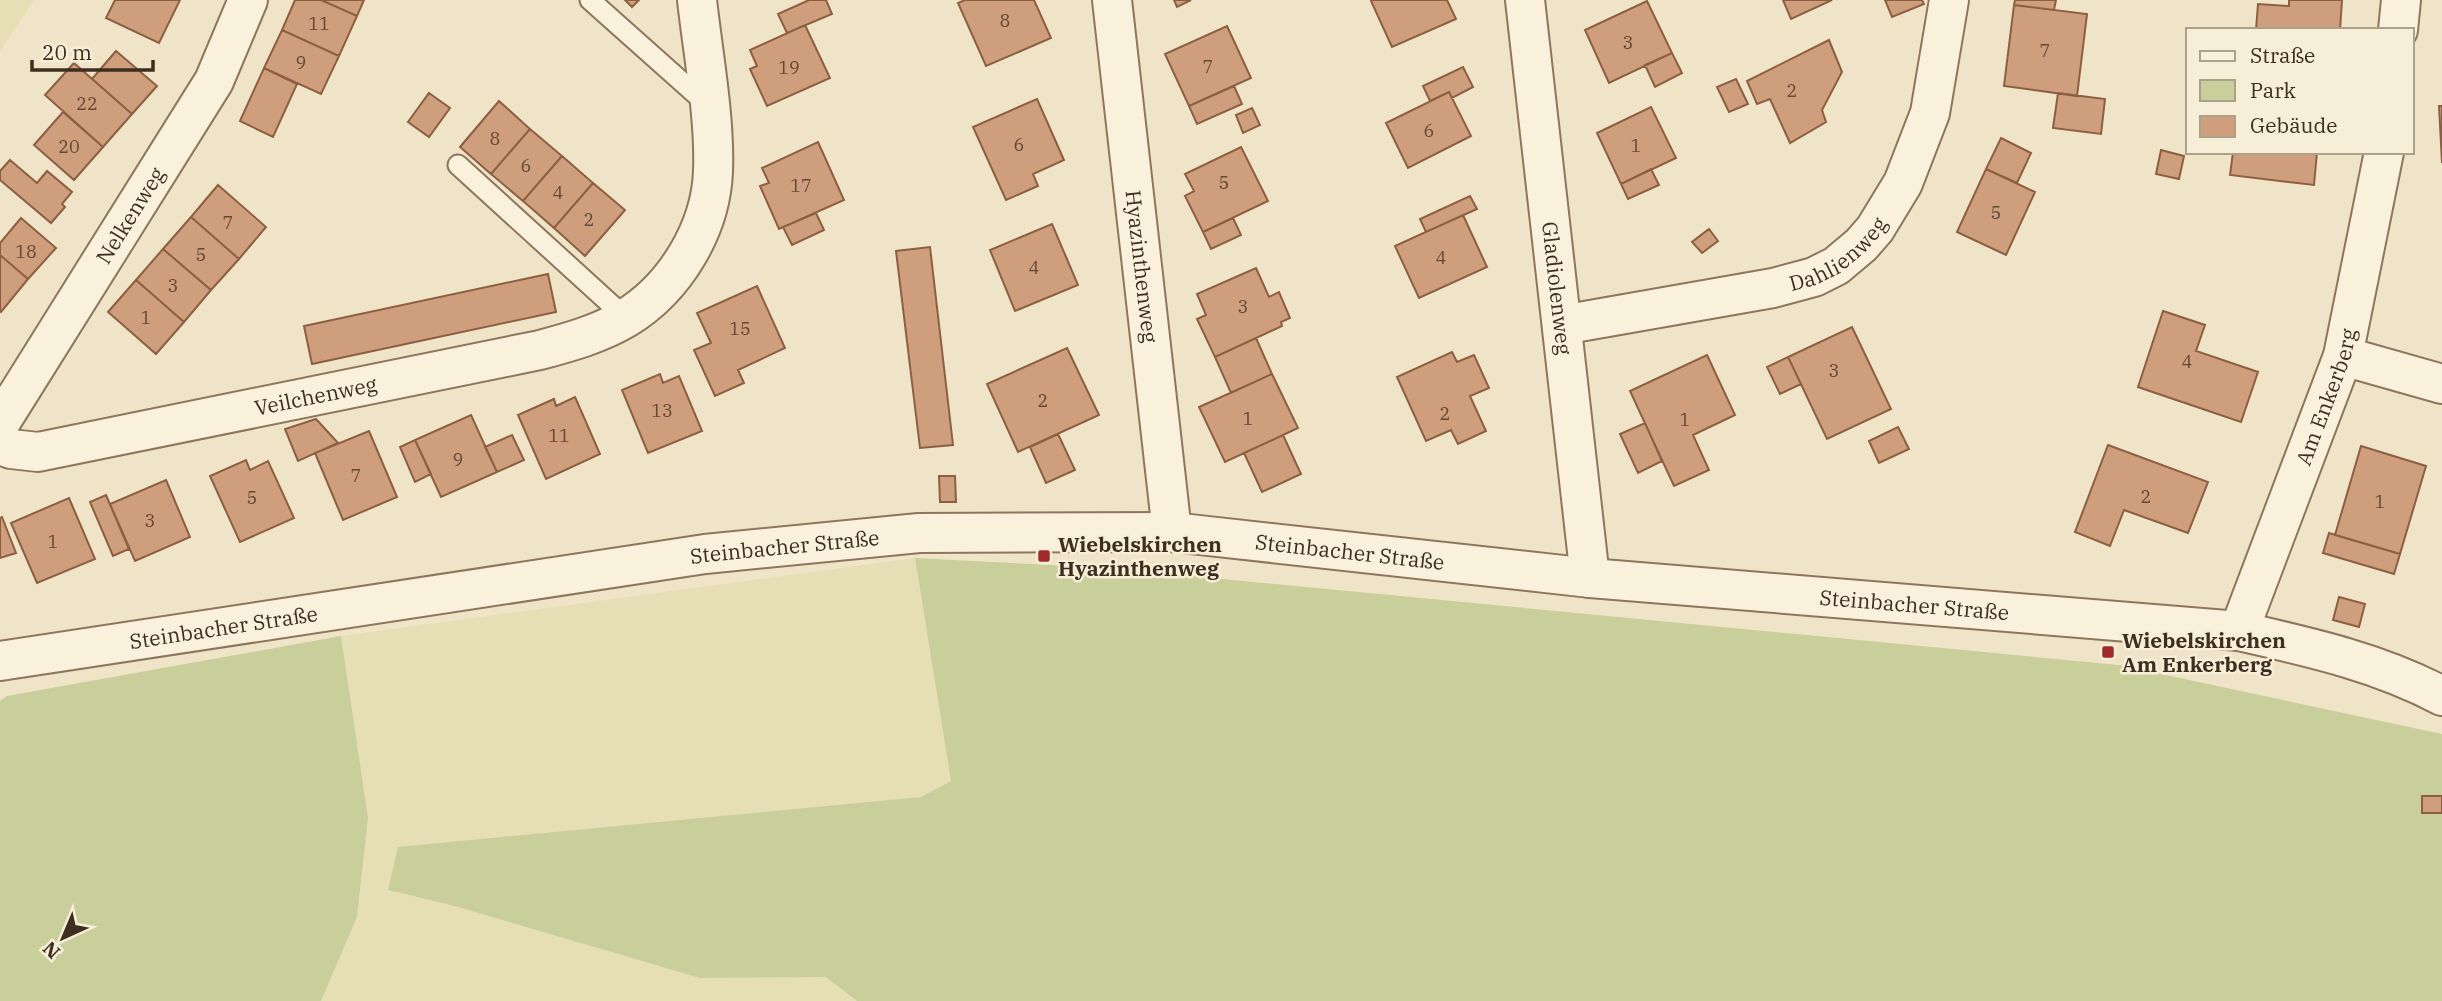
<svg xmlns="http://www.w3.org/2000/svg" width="2442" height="1001" viewBox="0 0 2442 1001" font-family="'IBM Plex Serif',serif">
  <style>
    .farmland { fill: #e6deb5 }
    .green { fill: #c9cf9b }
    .building { fill: #cf9f7d; stroke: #8d5f41; stroke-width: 2 }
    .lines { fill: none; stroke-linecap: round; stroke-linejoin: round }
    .service-casing { stroke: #8d765c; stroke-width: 23 }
    .minor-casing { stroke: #8d765c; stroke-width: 42 }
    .service { stroke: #faf1dc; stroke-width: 19 }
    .minor { stroke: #faf1dc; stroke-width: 38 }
    .poi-dot { fill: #9e2a2b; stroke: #f7eed8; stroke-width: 2.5 }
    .labels { text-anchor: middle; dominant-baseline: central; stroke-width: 5; stroke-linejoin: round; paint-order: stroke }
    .number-label { font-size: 18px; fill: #624a37 }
    .street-label { font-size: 21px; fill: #3d2e20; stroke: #f7eed8 }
    .poi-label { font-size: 21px; font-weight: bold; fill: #3d2e20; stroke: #f7eed8; text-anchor: start }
  </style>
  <rect width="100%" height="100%" fill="#f0e4c8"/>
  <path class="farmland" d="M0,0H34L0,51Z
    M915,558L951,781L921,797L388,890L451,905L700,978L826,977L857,1001H321L357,917L368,818L341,636Z"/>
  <path class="green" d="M915,558L1108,568L2119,665L2442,734V1001H857L826,977L700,978L451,905L388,890L398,847L921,797L951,781Z
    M341,636L368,818L357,917L321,1001H0V701L7,696Z"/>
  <path class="building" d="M115,0H180L159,43L106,18Z
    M295,0H321L357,16L339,56L282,30Z
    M321,0H364L357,16Z
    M625,0H639L632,7Z
    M809,0H826L832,14L787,33L778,14Z
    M965,0H1034L1051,38L986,66L958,3Z
    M1174,0H1191L1177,7Z
    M1373,0H1447L1456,19L1392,47L1371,1Z
    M1783,0H1832L1791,19Z
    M1885,0H1922L1924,4L1892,17Z
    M2015,0H2056L2054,10L2014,5Z
    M2289,0H2342L2340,30H2256L2258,4L2289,6Z
    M1647,1L1672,53L1609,83L1585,30Z
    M2014,5L2087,14L2077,96L2004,86Z
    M805,25L830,78L767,106L750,69L757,66L750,50Z
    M1227,26L1251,78L1189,106L1165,54Z
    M282,30L339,56L321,94L264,68Z
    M1829,40L1842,72L1822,110L1826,122L1790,143L1770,99L1757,104L1747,81Z
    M116,51L157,86L132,114L92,79Z
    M1672,53L1682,73L1655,87L1645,65Z
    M74,63L132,114L103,147L45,95Z
    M1463,67L1473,87L1452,98L1449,92L1430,101L1423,86Z
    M264,68L297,84L273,137L240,121Z
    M1736,79L1748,104L1729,112L1717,87Z
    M1234,86L1242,104L1197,124L1189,106Z
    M1449,92L1471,136L1408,168L1386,123Z
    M429,93L450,108L429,137L408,122Z
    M2058,93L2105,99L2101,134L2053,128Z
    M1037,99L1064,160L1033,174L1038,186L1006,200L973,127Z
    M499,101L530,129L491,174L460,147Z
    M2439,106H2442V163Z
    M1651,107L1676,158L1621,184L1597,133Z
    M1252,108L1260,125L1243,133L1236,115Z
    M63,112L103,147L74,180L34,145Z
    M530,129L562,156L523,201L491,174Z
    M2001,138L2031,153L2017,183L1986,169Z
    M818,142L844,200L779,229L760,186L769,183L762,168Z
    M1241,147L1268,201L1203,232L1185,196L1194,191L1185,174Z
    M2161,150L2184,156L2179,179L2156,174Z
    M2233,152H2317L2314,185L2230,175Z
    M562,156L593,183L554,228L523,201Z
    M10,160L37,183L47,171L72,192L62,204L65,207L51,223L0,180V171Z
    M1651,169L1659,185L1628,199L1621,184Z
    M1986,169L2035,192L2006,255L1957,232Z
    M593,183L625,210L585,256L554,228Z
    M218,185L266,227L239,259L191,217Z
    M1470,196L1477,209L1426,232L1420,219Z
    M816,213L824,230L792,245L783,227Z
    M1463,215L1487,267L1419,298L1395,246Z
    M191,217L239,259L211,290L163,249Z
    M21,218L56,248L28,279L0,255V243Z
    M1233,218L1241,235L1211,249L1203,232Z
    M1052,224L1078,285L1015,311L990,250Z
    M1709,229L1718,241L1702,253L1692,242Z
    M930,247L953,445L920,448L896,251Z
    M163,249L211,290L184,322L136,280Z
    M0,255L28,279L1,312L0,311Z
    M1256,268L1269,297L1279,292L1290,318L1281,322L1282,326L1215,357L1197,319L1206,315L1197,294Z
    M548,274L556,312L312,364L304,326Z
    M136,280L184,322L156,354L108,312Z
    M757,286L785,348L738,370L744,383L715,396L694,350L711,343L697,313Z
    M2163,311L2205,325L2196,351L2258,372L2241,422L2138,387Z
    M1852,327L1891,409L1827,439L1788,357Z
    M1256,338L1272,374L1231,393L1215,357Z
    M1067,348L1099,415L1018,452L987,384Z
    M1452,352L1457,362L1474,355L1489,388L1470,396L1486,431L1458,444L1451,430L1426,441L1397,377Z
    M1707,355L1735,415L1693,435L1709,470L1674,486L1630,391Z
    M1788,357L1801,384L1780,394L1767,367Z
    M660,374L663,383L679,376L702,431L648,453L622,390Z
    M1272,374L1298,428L1225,462L1199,407Z
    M575,397L600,454L546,479L518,415L554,399L556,406Z
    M471,415L497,472L441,497L415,440Z
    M316,419L338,443L298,461L285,429Z
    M1645,423L1662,461L1638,473L1620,434Z
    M1898,427L1909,449L1879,463L1869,441Z
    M369,431L397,497L343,520L315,453Z
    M1058,434L1075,470L1046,483L1030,447Z
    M512,435L524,460L497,472L485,447Z
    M1283,435L1301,474L1262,492L1244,453Z
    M415,440L431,474L415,482L400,447Z
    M2108,445L2208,482L2188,533L2124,510L2110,546L2075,532Z
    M2361,446L2426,466L2400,554L2335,535Z
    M246,460L250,470L268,461L294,518L240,542L210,476Z
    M939,476H955L956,502H940Z
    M166,480L190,537L135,561L110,504Z
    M106,495L129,549L113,556L90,502Z
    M69,498L95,559L37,583L11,523Z
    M2,517L16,553L0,558V518Z
    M2329,533L2400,554L2394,574L2323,553Z
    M2339,597L2365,604L2359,627L2333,620Z
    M2422,796H2442V813H2422Z"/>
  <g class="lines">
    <defs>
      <path id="service" d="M590,0L709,106
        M458,165L626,318"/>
      <g id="minor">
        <path id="s1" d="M1112,0L1172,532"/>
        <path id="s2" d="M1525,0L1590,578"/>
        <path d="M2398,30L2401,0"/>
        <path id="s3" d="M1562,325L1773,288L1814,277L1836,266L1861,245L1875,229L1903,183L1930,113L1949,0"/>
        <path d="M2343,356L2442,384"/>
        <path id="s4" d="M0,423L214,81L248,0"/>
        <path id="s5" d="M0,445L11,449L38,452L540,350C570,342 599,334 626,318C675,288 711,229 713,171C715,117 703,54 697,0"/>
        <path id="s6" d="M2239,631L2343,356L2384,152"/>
        <path id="s7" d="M0,661L705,554L919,533L1172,532L1590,578L2239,631C2309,647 2378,662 2442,696"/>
      </g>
    </defs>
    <use href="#service" class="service-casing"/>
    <use href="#minor" class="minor-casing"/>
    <use href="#service" class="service"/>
    <use href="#minor" class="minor"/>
  </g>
  <g class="poi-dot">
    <rect x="1037" y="549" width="14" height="14" rx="3.5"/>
    <rect x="2101" y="645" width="14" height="14" rx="3.5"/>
  </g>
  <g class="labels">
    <g class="number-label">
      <text x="1005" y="20">8</text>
      <text x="319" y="23">11</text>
      <text x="1628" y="42">3</text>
      <text x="2045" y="50">7</text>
      <text x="301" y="62">9</text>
      <text x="1208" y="66">7</text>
      <text x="789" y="67">19</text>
      <text x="1792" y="90">2</text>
      <text x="87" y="103">22</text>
      <text x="1429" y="130">6</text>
      <text x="495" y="138">8</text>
      <text x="1019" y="144">6</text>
      <text x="1636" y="145">1</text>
      <text x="69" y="146">20</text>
      <text x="526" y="165">6</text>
      <text x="1224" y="182">5</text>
      <text x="801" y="185">17</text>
      <text x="558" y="192">4</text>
      <text x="1996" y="212">5</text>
      <text x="589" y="219">2</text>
      <text x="228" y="222">7</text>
      <text x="26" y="251">18</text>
      <text x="201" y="254">5</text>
      <text x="1441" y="257">4</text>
      <text x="1034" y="267">4</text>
      <text x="173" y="285">3</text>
      <text x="1243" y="306">3</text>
      <text x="146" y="317">1</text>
      <text x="740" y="328">15</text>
      <text x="2187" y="361">4</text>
      <text x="1834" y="370">3</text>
      <text x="1043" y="400">2</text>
      <text x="662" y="410">13</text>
      <text x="1445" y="413">2</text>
      <text x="1248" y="418">1</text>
      <text x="1685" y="419">1</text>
      <text x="559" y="435">11</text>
      <text x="458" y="459">9</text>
      <text x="356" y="475">7</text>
      <text x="2146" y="496">2</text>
      <text x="252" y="497">5</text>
      <text x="2380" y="501">1</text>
      <text x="150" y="520">3</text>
      <text x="53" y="541">1</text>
    </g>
    <g class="street-label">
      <text stroke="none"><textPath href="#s4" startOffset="245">Nelkenweg</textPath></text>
      <text stroke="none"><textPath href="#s3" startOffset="289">Dahlienweg</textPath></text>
      <text stroke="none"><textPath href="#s1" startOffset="268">Hyazinthenweg</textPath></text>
      <text stroke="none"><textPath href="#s2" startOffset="290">Gladiolenweg</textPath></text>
      <text stroke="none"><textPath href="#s6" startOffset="250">Am Enkerberg</textPath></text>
      <text stroke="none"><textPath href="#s5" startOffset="322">Veilchenweg</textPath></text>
      <text stroke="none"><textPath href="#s7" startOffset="793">Steinbacher Straße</textPath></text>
      <text stroke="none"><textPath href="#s7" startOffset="1360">Steinbacher Straße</textPath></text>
      <text stroke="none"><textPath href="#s7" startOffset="1927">Steinbacher Straße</textPath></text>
      <text stroke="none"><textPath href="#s7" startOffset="226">Steinbacher Straße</textPath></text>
    </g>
    <g class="poi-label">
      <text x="1058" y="544">Wiebelskirchen<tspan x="1058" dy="24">Hyazinthenweg</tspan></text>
      <text x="2122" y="640">Wiebelskirchen<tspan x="2122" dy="24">Am Enkerberg</tspan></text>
    </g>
  </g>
  <rect x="2186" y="28" width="228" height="126" fill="#f7eed8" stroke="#ada18e" stroke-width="2"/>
  <rect x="2200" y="51" width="35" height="10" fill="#faf1dc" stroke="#ada18e" stroke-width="2"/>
  <text x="2250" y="63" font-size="21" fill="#3d2e20">Straße</text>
  <rect x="2200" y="80" width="35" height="21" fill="#c9cf9b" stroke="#ada18e" stroke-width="2"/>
  <text x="2250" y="98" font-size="21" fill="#3d2e20">Park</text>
  <rect x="2200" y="116" width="35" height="21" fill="#cf9f7d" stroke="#ada18e" stroke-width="2"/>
  <text x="2250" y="133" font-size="21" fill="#3d2e20">Gebäude</text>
  <g transform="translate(63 938) rotate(224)" stroke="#f7eed8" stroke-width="5" paint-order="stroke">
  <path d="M0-5L12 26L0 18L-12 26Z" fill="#3d2e20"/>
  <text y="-10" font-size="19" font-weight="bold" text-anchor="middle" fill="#3d2e20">N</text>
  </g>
  <path d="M32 60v10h121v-10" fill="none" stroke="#3d2e20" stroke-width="3.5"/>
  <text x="42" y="60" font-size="21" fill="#3d2e20" stroke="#f7eed8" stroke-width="5" paint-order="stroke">20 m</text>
</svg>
